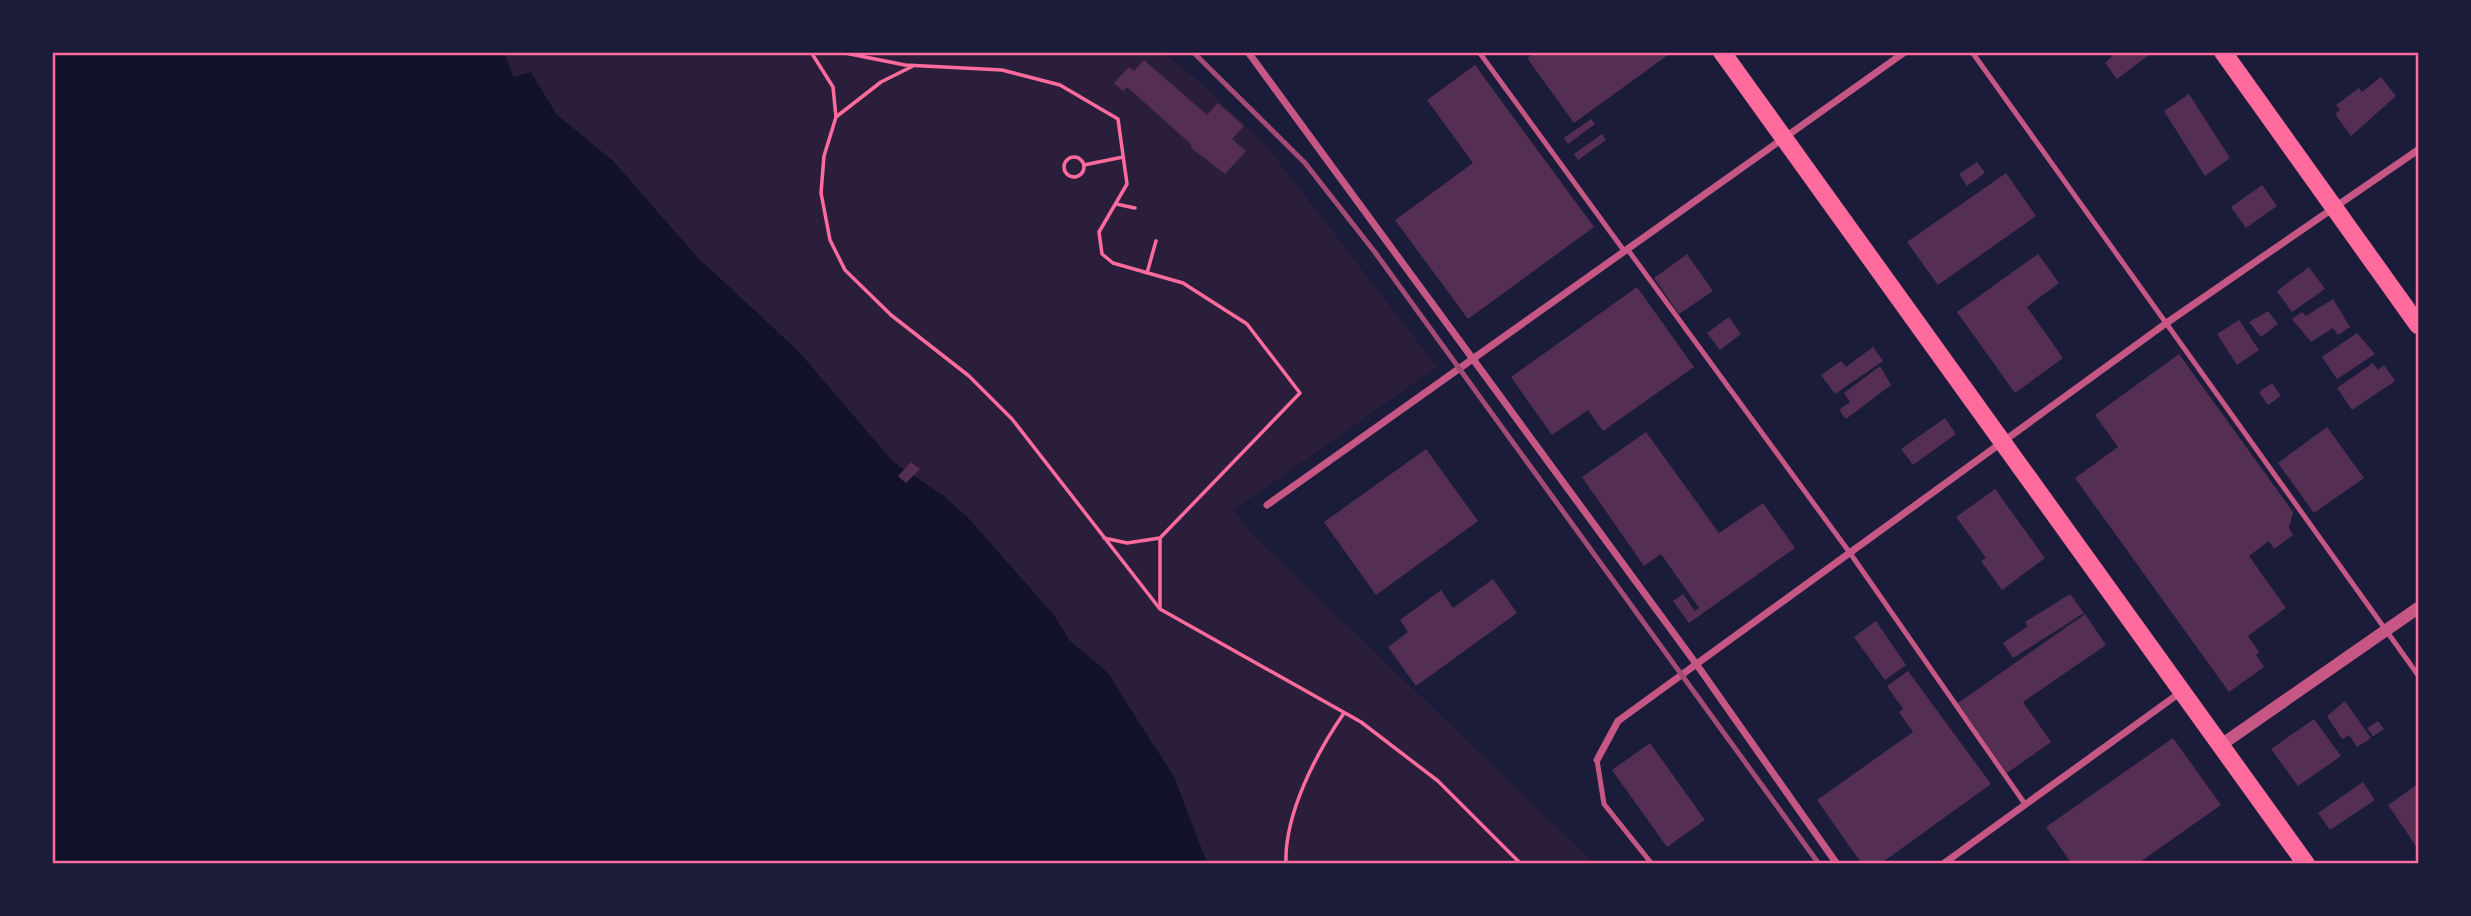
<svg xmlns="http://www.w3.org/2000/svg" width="2471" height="916" viewBox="0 0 2471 916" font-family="'Asap Condensed',sans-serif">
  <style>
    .green { fill: #2a1e3b }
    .water { fill: #12122b }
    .building { fill: #542f53 }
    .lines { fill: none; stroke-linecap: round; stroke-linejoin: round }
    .path { stroke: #ff6b9d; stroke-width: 3.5 }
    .service { stroke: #c65784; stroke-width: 5 }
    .minor { stroke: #c65784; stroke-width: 7 }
    .tertiary { stroke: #c65784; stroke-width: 12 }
    .primary { stroke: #ff6b9d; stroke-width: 18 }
    .rail { stroke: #a44b75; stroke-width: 5 }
    .neatline { fill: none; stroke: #ff6b9d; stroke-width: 2.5 }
  </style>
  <rect width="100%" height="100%" fill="#1b1b3a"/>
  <path class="green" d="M504,52L1163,53L1194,77L1266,145L1437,367L1234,510L1250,532L1594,863H1207L1174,777L1107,672L1069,640L1053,614L969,519L944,496L893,462L798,351L697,257L613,161L556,114L531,72L514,78Z"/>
  <path class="water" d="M52,53H504L514,77L531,72L556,114L613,161L697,257L798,351L893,462L944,496L969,519L1053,614L1069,640L1107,672L1174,777L1207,863H53Z"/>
  <path class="building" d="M1536,52H1672L1574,123L1527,58Z
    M2116,52H2153L2117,79L2105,63Z
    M1144,60L1207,115L1218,103L1244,126L1232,139L1246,151L1225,174L1190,147L1192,145L1127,87L1123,91L1114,83L1129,67L1134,71Z
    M1475,65L1594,227L1468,319L1395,220L1473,163L1427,100Z
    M2381,77L2396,96L2351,136L2335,114L2340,110L2336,105L2359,88L2362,92Z
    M2189,94L2230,158L2205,176L2164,111Z
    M1591,119L1595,124L1568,144L1564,138Z
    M1602,134L1606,140L1578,160L1574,154Z
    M1977,162L1985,173L1967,186L1959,174Z
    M2006,173L2036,216L1938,285L1907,242Z
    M2262,185L2277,206L2246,228L2231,207Z
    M1687,254L1713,291L1679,314L1654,278Z
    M2038,254L2059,283L2027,307L2063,358L2015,393L1957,312Z
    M2309,267L2325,289L2292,312L2277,291Z
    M1637,287L1694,367L1603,431L1588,410L1552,435L1511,377Z
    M2333,299L2350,327L2338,335L2333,328L2311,342L2292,319L2302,312L2306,316Z
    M2268,311L2278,324L2261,337L2249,322Z
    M1729,317L1741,334L1720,350L1707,333Z
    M2239,320L2259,350L2237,365L2217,334Z
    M2357,333L2375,354L2337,379L2322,357Z
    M1873,347L1883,361L1835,394L1821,375L1841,361L1846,367Z
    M2179,354L2293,512L2289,528L2293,535L2274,549L2269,541L2249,556L2286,608L2248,636L2259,652L2256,655L2264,667L2229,692L2075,478L2118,447L2095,415Z
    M2373,363L2378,370L2384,365L2395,381L2352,410L2337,388Z
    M1880,366L1891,385L1846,419L1839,410L1850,402L1844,393Z
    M2272,383L2281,396L2268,405L2259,392Z
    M1945,418L1956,434L1913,465L1901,449Z
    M2327,427L2364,478L2314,513L2278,463Z
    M1646,432L1719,533L1763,503L1795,548L1689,623L1673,601L1683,594L1695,611L1699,608L1661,554L1644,566L1582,477Z
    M1426,449L1478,521L1376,595L1324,522Z
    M911,462L920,469L906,483L898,476Z
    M1995,489L2045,558L2002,590L1981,561L1986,558L1956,517Z
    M1493,579L1517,613L1416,686L1388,647L1408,632L1400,620L1441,590L1453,608Z
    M2070,594L2084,613L2013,658L2003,643L2028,626L2025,622Z
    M2085,614L2106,645L2023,702L2051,742L2007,773L1958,703Z
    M1876,621L1906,665L1885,680L1854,637Z
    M1908,671L1991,784L1880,864H1862L1817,800L1913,732L1899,712L1903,709L1887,686Z
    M2345,701L2371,738L2357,747L2349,735L2342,739L2327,716Z
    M2314,719L2341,756L2298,786L2271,749Z
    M2378,721L2384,729L2373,736L2367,728Z
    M2173,738L2221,805L2137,864H2072L2046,827Z
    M1650,743L1705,820L1667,847L1612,770Z
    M2363,782L2375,800L2330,830L2318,813Z
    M2418,784V849L2388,805Z"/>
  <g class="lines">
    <path class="path" d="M811,52L833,87L836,117L824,156L821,193L830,240L845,270L891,315L969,376L1012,419L1160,609L1361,722L1438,781L1521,864
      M840,52L905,65L1002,70L1060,85L1118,119L1127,184L1099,232L1102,254L1113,263L1183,283L1247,324L1300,393L1160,538V607
      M836,117L881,82L913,66
      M1064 167a10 10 0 1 1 20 0a10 10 0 1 1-20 0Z
      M1084,165L1123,157
      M1116,204L1135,208
      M1147,273L1156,241
      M1104,538L1127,543L1160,538
      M1286,864C1284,814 1317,752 1344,713"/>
    <path class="service" d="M1479,52L1625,252
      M1972,52L2418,675
      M1628,250L1850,553L2025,804
      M1597,760L1604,804L1652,864"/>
    <path class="minor" d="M1248,52L1697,665L1837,864
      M1267,505L1905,52
      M1597,760L1618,721L2165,324L2418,150
      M1943,864L2181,692"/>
    <path class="tertiary" d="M2221,745L2418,608"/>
    <path class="primary" d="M1722,52L2306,864
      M2223,52L2418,325"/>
    <path class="rail" d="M1193,52L1305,163L1374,251L1819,864"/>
  </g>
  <rect width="2471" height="916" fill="none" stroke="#1b1b3a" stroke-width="108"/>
  <rect x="54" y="54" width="2363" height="808" class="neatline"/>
</svg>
